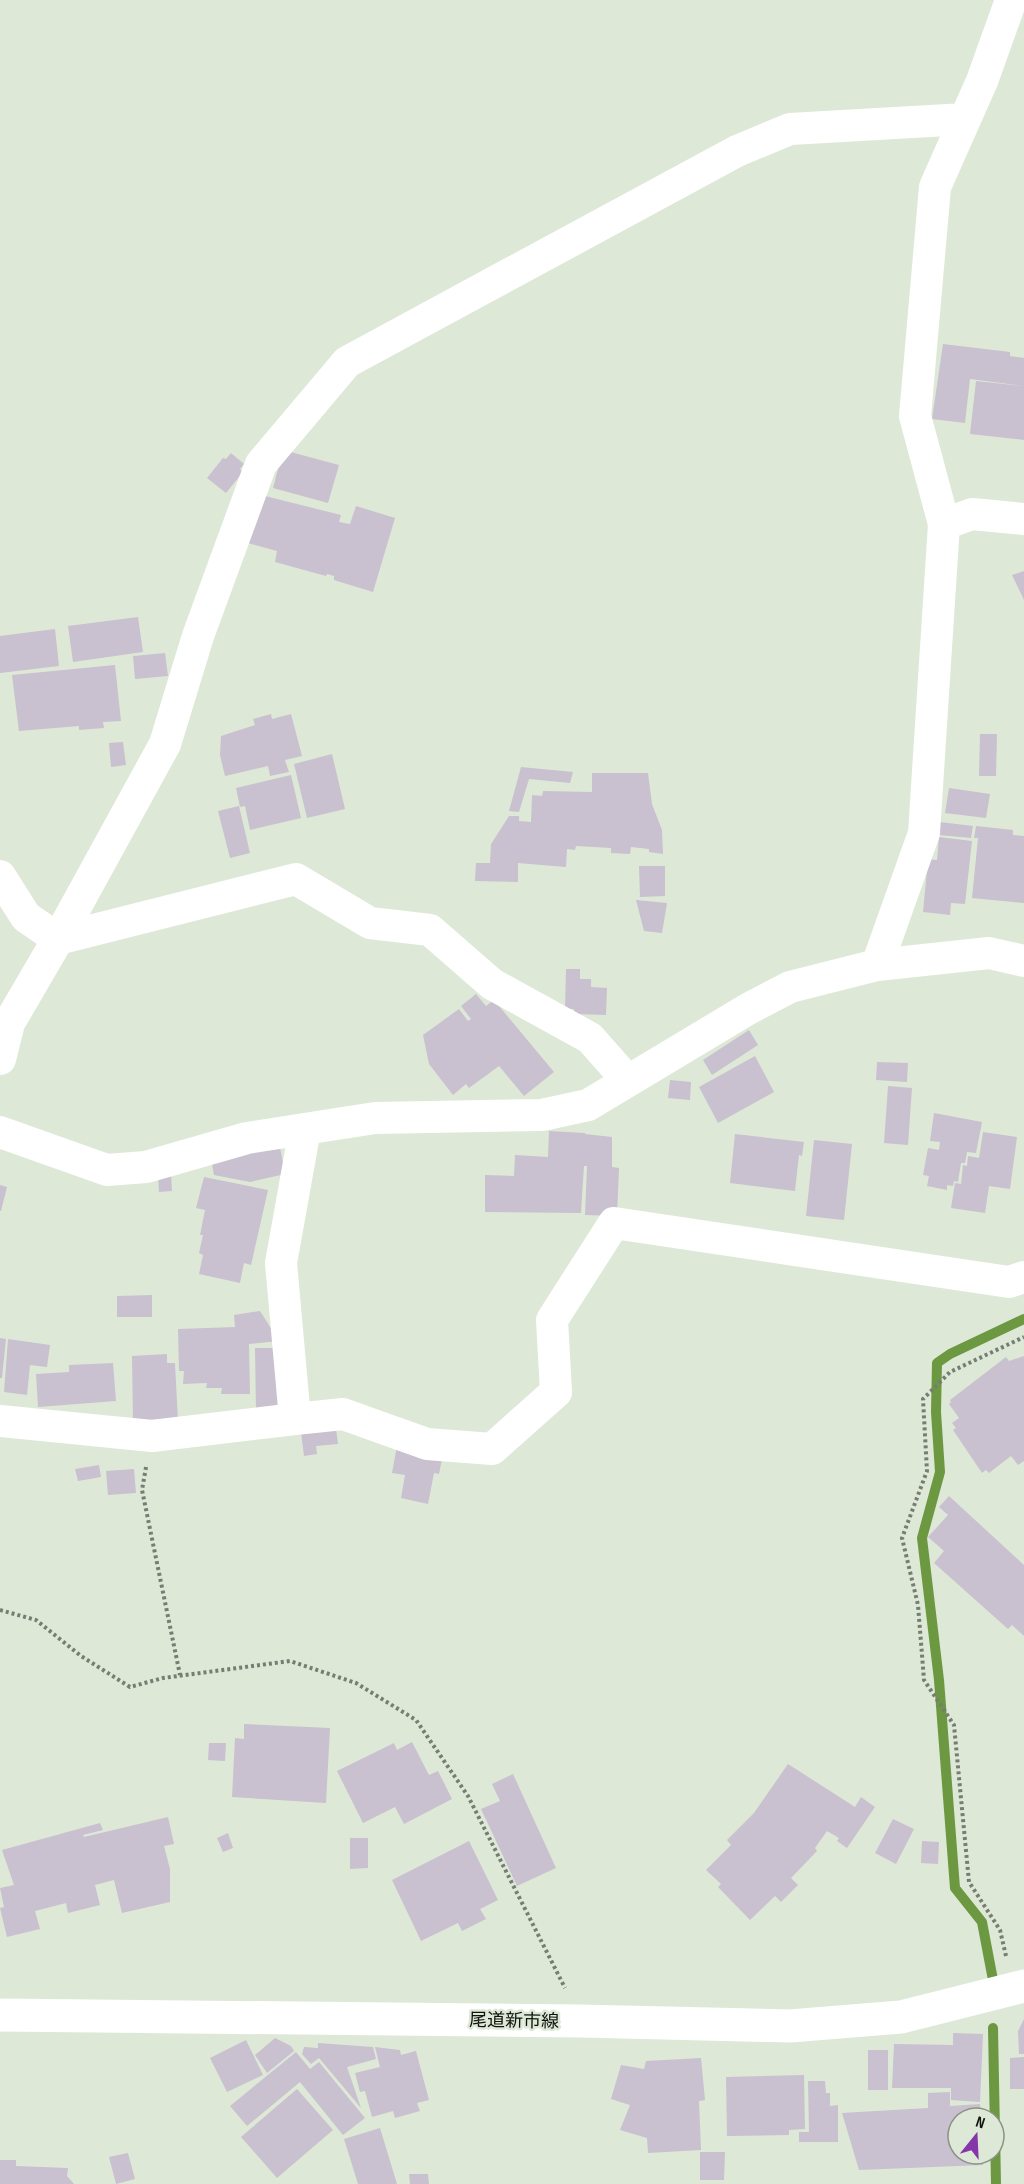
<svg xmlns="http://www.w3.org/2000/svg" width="1024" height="2184" viewBox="0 0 1024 2184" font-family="'Sofia Sans Condensed','Noto Sans JP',sans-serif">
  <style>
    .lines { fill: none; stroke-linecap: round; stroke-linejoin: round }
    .stream { stroke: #6c9841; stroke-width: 10 }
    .building { fill: #c9c0d0 }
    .path { stroke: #767d72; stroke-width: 4; stroke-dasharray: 3 3; stroke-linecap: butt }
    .street { stroke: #fff; stroke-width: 32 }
    .secondary { stroke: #fff; stroke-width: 33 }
    .labels { text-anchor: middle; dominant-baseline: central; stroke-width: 5; stroke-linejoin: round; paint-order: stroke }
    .street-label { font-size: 18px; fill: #0f120d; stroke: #dee8d7 }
  </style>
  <rect width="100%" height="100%" fill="#dee8d7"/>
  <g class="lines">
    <path class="stream" d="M993,1980L982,1922L955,1888L939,1680L922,1538L940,1472L936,1412L937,1363L950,1354L1024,1319
      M993,2028L996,2184"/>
  </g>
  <path class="building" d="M943,344L1010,352V356L1024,358V386L970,379L965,423L932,419Z
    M976,381L1024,386V440L970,434Z
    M283,450L339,465L328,503L273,488Z
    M231,453L244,464L240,469L243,472L226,493L207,478L223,458L226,459Z
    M257,494L341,515L339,522L350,524L356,506L395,518L373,592L334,580V576L327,574L326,576L275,562L277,551L244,542Z
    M1024,571V600L1012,575Z
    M138,617L143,652L73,662L68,626Z
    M55,629L59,666L0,673V636Z
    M165,653L168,676L135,679L133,656Z
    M115,665L121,721L103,722L104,728L79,730V726L19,731L12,675Z
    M271,714L272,719L291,714L302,756L285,760L289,772L270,776L268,766L225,776L220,755L221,736L255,725L253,719Z
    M980,734H997L996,776H979Z
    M123,742L126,765L111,767L109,743Z
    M332,754L345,809L307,818L294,764Z
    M521,767L573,772L570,783L529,779L519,812L509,811Z
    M592,773H648L652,804L662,830L663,854L649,852V849L631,847L630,854L611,853V848L576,846L575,850L567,849L566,867L518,863V882L475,881L476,863H490L491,844L509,816H519V821L531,822L532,795L542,796L543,791L592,792Z
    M291,775L301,818L250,830L245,806L240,807L236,788Z
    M949,788L990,794L986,818L945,813Z
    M239,806L250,853L230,858L218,811Z
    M940,822L973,826L971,838L939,835Z
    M976,826L1013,830V835L1024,836V903L972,898L978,838H974Z
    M939,837L972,841L965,904L951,903L950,915L923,912L928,859L937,860Z
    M639,866H665V896L640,897Z
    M636,900L667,903L662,933L644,931Z
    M566,969H580V979H591V987L607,988L606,1015L574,1014V1009H565Z
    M476,994L486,1006L494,1000L554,1072L524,1096L499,1066L469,1088L466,1084L453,1095L429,1064L423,1035L459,1009L468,1021L471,1019L461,1006Z
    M749,1030L758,1045L712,1075L703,1060Z
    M755,1056L774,1092L718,1123L699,1087Z
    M877,1062L908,1063L907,1082L876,1080Z
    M670,1080L691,1082L690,1100L668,1098Z
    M888,1086L912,1088L908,1145L884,1143Z
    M934,1113L982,1122L976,1153L967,1152L965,1163H961L958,1182L954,1181L953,1186L947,1185V1190L927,1186L929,1176L923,1175L928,1148L939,1150L940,1142L930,1141Z
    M549,1131L585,1133V1134L612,1137V1167L619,1168L617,1216L585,1215L587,1166H584L581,1213L485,1212V1175L514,1176L515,1155L548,1157Z
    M983,1132L1017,1137L1010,1189L989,1186L985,1213L951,1208L955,1183L961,1184L963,1165L967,1166L968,1156L979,1158Z
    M735,1134L804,1142L802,1156L799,1155L795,1191L730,1183Z
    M814,1140L852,1144L844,1220L806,1216Z
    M279,1142L285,1174L250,1182L214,1175L210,1153Z
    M158,1175H171L172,1191L159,1192Z
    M204,1177L268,1190L251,1265L244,1263L240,1283L199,1274L203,1255L199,1253L203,1235H200L205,1210L196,1208Z
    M0,1185L7,1187L1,1211H0Z
    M152,1295V1317H117V1296Z
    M260,1311L279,1341L249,1344L250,1394H221L222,1388H206L207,1383L183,1384L184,1371H179L178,1329L235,1327L234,1315Z
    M0,1338L6,1339L2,1378H0Z
    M8,1339L50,1345L47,1367L30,1365L27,1395L4,1392Z
    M255,1348H281L283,1409L256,1410Z
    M167,1354V1363H175L178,1422L133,1423L132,1356Z
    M1024,1356V1461L1018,1465L1011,1456L989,1473L986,1470L982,1473L953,1430L956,1428L952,1423L959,1418L949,1404L951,1402L950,1400L1006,1357L1009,1361Z
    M113,1363L116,1401L38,1407L36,1374L69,1372V1365Z
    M335,1421L338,1444L316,1446L317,1454L304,1456L301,1432Z
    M397,1446L443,1454L439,1474L434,1473L428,1504L401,1498L405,1475L392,1473Z
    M99,1465L101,1477L78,1481L75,1469Z
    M134,1469L136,1493L108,1495L106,1471Z
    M949,1496L1024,1565V1636L1012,1625L1008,1629L934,1563L944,1551L928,1537L948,1515L939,1507Z
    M244,1724L330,1728L326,1803L232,1797L235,1738L244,1739Z
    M412,1742L429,1775L438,1771L452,1799L404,1824L395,1807L363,1823L337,1771L394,1743L397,1750Z
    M209,1743H226L225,1761L208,1760Z
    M788,1764L855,1807L861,1797L875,1807L847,1848L837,1841L839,1838L827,1831L815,1848L817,1851L791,1878L798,1885L781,1902L775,1896L750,1920L718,1887L721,1884L706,1870L731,1845L727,1840L754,1813Z
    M513,1774L556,1868L517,1886L481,1809L500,1801L492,1784Z
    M168,1817L174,1844L164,1846L170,1869V1902L122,1913L114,1880L95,1885L100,1905L68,1913L66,1903L35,1911L40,1929L7,1937L0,1908L4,1907L0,1888L14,1885L2,1850L100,1823L103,1830L83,1835L84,1837Z
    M893,1819L914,1829L896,1864L875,1853Z
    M228,1833L233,1848L223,1852L217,1838Z
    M350,1838H368V1868L350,1869Z
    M469,1841L498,1900L480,1909L486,1919L462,1931L458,1923L421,1941L392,1880Z
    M922,1841L939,1842L938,1864L921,1863Z
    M1024,2019V2054H1019L1018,2031Z
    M953,2033L983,2034L980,2102L951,2100V2088H892L894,2044L953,2045Z
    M275,2038L291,2046L294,2051L267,2073L255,2055Z
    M246,2040L263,2075L227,2092L210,2058Z
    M318,2043L373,2047L376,2059L347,2067L361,2108L319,2058L311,2064L302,2054L304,2047L318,2048Z
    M375,2047L400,2050L401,2055L416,2051L429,2100L417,2103L420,2111L395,2118L393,2111L372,2117L365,2091L360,2092L355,2073L380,2067Z
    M868,2050H888V2090H868Z
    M296,2052L310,2069L319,2062L365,2118L343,2135L300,2082L247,2126L230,2106Z
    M1024,2057V2089H1010V2058Z
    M701,2058L705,2100L699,2101L701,2150L648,2153L647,2138L620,2130L630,2105L611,2099L621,2065L644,2069L646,2061Z
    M804,2075L805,2129L789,2130V2135L727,2136L726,2077Z
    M808,2081H825L826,2093H830V2106L838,2105V2142H799V2132H809Z
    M297,2089L333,2130L277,2178L241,2137Z
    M950,2092V2106L980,2104L981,2118H958V2154H983V2165L859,2170L842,2113L928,2108V2093Z
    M380,2128L397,2184H358L344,2139Z
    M700,2152H725L724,2180H700Z
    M128,2153L135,2179L116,2184L109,2157Z
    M0,2160H16V2166L68,2168L67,2176L74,2184H0Z
    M409,2174H428L429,2184H410Z"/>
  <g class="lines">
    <path class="path" d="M146,1467L142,1490L180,1675
      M0,1610L36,1620L81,1656L130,1687L163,1678L290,1661L356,1683L416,1720L468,1796L565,1988
      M1006,1956L1000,1930L969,1882L954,1725L924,1680L918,1605L902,1538L927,1471L923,1399L950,1372L1024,1337"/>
    <path class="street" d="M944,524L972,514L1024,519
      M0,876L26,917L58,939L296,879L370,923L430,930L492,984L590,1038L628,1081
      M877,965L924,833L944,524L915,416L935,187L982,81L1011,0
      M0,1024L9,1023L58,939L165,744L198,636L261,464L347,362L737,151L790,129L965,119
      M0,1059L9,1023
      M0,1132L107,1170L146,1167L247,1138L375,1118L542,1115L588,1105L748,1009L790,987L877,965L989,953L1024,961
      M295,1419L343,1414L427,1444L492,1449L556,1392L552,1320L614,1223L1009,1282L1024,1277
      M0,1421L152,1436L295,1419L281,1263L305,1129"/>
    <path class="secondary" d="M0,2015L581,2021L790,2026L901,2017L1024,1986"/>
  </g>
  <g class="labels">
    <g class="street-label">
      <text transform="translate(514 2021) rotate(1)">尾道新市線</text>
    </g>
  </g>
  <g transform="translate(976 2136) rotate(18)"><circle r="28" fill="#dee8d7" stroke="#8b9286" stroke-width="1.5"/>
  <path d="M0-4.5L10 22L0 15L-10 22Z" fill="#8437a9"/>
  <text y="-9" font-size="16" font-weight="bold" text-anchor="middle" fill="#0f120d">N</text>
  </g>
</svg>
